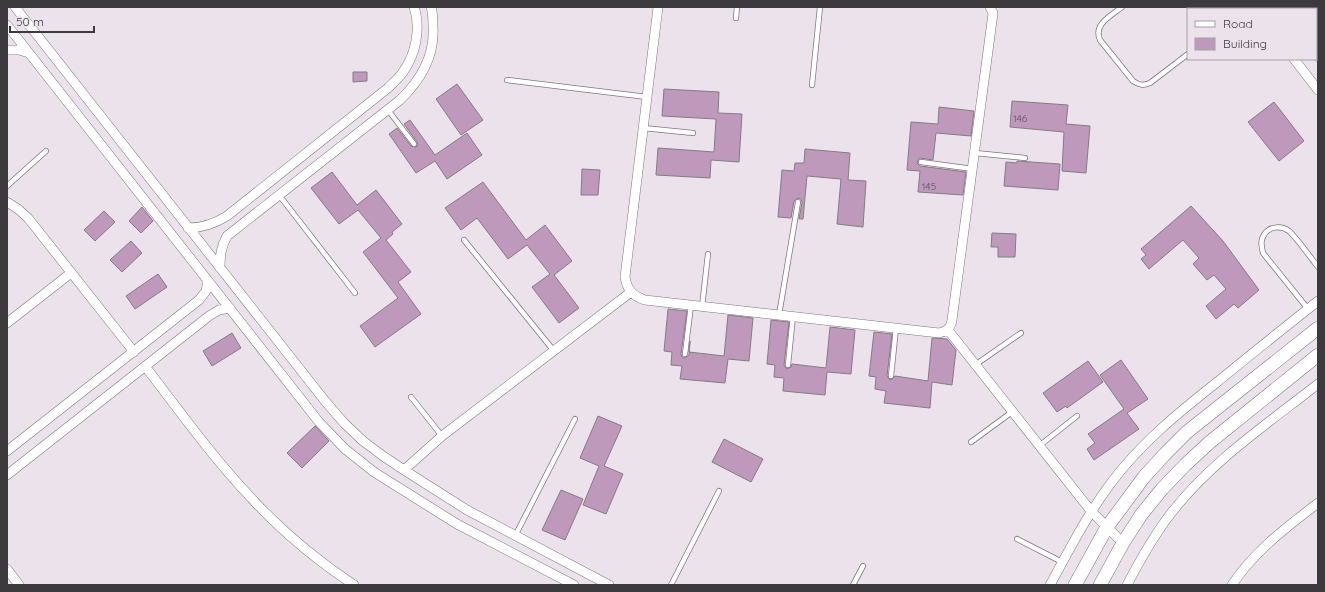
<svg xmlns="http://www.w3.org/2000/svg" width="1325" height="592" viewBox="0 0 1325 592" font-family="Quicksand,sans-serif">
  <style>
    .building { fill: #bf99bb; stroke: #847b83 }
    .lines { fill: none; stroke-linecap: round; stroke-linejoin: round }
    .lane-casing { stroke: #7e7780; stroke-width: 6 }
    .street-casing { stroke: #7e7780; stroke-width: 10 }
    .secondary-casing { stroke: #7e7780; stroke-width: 14 }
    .lane { stroke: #fff; stroke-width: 4.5 }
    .street { stroke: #fff; stroke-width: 9 }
    .secondary { stroke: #fff; stroke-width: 13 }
    .labels { text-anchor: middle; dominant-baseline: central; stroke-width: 3; stroke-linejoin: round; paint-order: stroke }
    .number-label { font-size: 10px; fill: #5e525c }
  </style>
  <rect width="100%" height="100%" fill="#ebe2ec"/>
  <path class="building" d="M353,72H367V81L353,82Z
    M457,84L483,120L461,135L436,99Z
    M664,89L719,92L718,113L742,114L739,162L711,160L710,178L656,175L658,148L714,152L716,119L662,116Z
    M1012,101L1068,105L1066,124L1090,126L1086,173L1062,171L1064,132L1010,127Z
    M1274,102L1304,141L1279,161L1248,122Z
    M939,107L974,111L971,136L936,133L933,160L920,158L918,160L917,163L920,166L966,172L963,195L918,192L920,171L907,170L911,122L938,124Z
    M410,120L435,155L467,133L482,155L447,179L435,161L416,173L389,134L397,128L411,146L416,147L418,145L417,142L404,124Z
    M805,149L850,153L848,180L866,181L863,227L837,224L841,179L807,176L803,219H799L802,202L801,199L798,198L794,201L791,218L778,217L782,170L794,171L795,163H804Z
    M1017,161L1060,164L1058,190L1004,186L1006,162L1017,163Z
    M582,169L600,170L598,195H581Z
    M332,172L357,205L376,190L402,224L392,232L393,234L386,240L411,272L398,282L421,314L375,347L360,326L398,298L363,252L381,238L358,210L339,224L311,188Z
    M483,182L526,240L545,225L572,261L554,275L579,308L559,323L532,287L550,274L527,245L508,259L477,218L461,230L445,208Z
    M1191,206L1223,241L1259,290L1238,308L1234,304L1216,319L1206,306L1226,289L1214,275L1207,280L1193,264L1199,258L1183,240L1149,269L1141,259L1146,255L1141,249Z
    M142,207L153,221L141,233L129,221Z
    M104,211L115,222L95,241L84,230Z
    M992,233L1016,234L1015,257H998V247H991Z
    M131,241L142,253L122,272L110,260Z
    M158,274L167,287L135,309L126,296Z
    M668,309L687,311L681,354L682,357L685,358L689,355L690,341L689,352L724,356L728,315L753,318L749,361L728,359L725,383L680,379L682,366L671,365L672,352L664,351Z
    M771,320L789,322L784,365L787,369L791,367L792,364L826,368L830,327L855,330L851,374L827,372L825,395L783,391L784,378L774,377L775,365L767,364Z
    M874,332L892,334L887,376L889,379L891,380L895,376L928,381L932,338L947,339L956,350L952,385L932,382L930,408L884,403L886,391L875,389L876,377L869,376Z
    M232,333L241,348L212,366L203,351Z
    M1121,360L1148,399L1127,413L1139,429L1094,460L1087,449L1095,443L1088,434L1124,409L1100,375Z
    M1088,361L1103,382L1067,408L1066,406L1057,412L1043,393Z
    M598,416L622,426L604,466L623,474L606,514L583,505L599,466L580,458Z
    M315,426L329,441L302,468L287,453Z
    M724,439L763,459L751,482L712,462Z
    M561,490L583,499L565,540L542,530Z"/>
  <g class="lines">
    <defs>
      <path id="lane" d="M1122,7C1111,16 1093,24 1100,40L1133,81C1139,85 1143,86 1150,83L1188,54
        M1209,7L1210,9
        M736,18L737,7
        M507,80L647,97
        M812,85L820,7
        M388,110L414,144
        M643,128L693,133
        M975,153L1025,158
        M921,162L973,169
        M7,186L46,151
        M279,195L355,293
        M464,240L554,351
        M702,307L708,254
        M1308,309L1263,253C1261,245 1260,239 1266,232C1272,226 1282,226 1289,231C1296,237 1311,258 1318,267
        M779,315L798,202
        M685,354L691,305
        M788,365L793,316
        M975,365L1021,333
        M891,376L896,328
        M411,397L442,436
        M971,442L1012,412
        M1039,446L1077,416
        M515,536L575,419
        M1017,539L1062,562
        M671,585L719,491
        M853,585L863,566"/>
      <path id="street" d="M15,7L325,401L344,423L363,441L383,456L404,470L467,510L609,585
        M658,7L625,277C627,290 633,296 645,300L939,333C947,331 951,328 952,320L992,21L993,13L990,7
        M1253,7L1255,9
        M1279,7L1280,9
        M1307,7L1309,9
        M1316,18L1318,21
        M7,25L319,422L345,449L374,472L457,524L574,585
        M7,50H19L29,53
        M1316,55L1318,57
        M1294,59L1318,90
        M7,202L18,209L28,218L134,352
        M188,228C203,228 214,224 227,216L388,88C393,83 399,78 403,72C416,54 421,28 414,7
        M220,268C220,255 221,247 227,236L400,100C421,80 435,56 433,26C433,19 433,13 431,7
        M7,323L71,273
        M948,330L1091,511L1123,543
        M145,366C180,412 214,459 254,501C283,532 318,561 354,585
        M7,451L199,300L206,291L208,281
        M404,470L442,436L631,292
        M7,475L209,316L219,310L230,308
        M7,569L19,585
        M1050,585C1069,550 1087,515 1111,483C1140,444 1178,413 1216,383C1250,355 1284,328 1318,301
        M1127,585C1140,560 1154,535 1172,512C1212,461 1267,424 1318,384
        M1232,585C1254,551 1287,527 1318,503"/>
      <path id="secondary" d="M1075,585L1107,527L1144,477L1165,454L1187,432L1318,328
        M1100,585L1123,543L1141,515L1162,489L1185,465L1210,442L1318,355"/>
    </defs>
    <use href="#lane" class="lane-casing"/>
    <use href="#street" class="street-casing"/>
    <use href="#secondary" class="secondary-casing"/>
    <use href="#lane" class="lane"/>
    <use href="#street" class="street"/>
    <use href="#secondary" class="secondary"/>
  </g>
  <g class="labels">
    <g class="number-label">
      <text x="1020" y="118">146</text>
      <text x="929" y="186">145</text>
    </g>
  </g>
  <rect width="1325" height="592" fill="none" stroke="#3d3a3d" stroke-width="16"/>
  <rect x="1187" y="8" width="130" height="52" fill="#ebe2ec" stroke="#a59fa6"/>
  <rect x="1195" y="21" width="20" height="6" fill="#ffffff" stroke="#a59fa6"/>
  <text x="1223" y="28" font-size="12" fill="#3d3a3d">Road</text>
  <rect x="1195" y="38" width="20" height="12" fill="#bf99bb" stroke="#a59fa6"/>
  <text x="1223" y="48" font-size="12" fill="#3d3a3d">Building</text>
  <path d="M10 26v6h84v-6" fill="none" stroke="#3d3a3d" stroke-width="2"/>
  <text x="16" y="26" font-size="12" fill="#3d3a3d" stroke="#ebe2ec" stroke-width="3" paint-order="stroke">50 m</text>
</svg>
